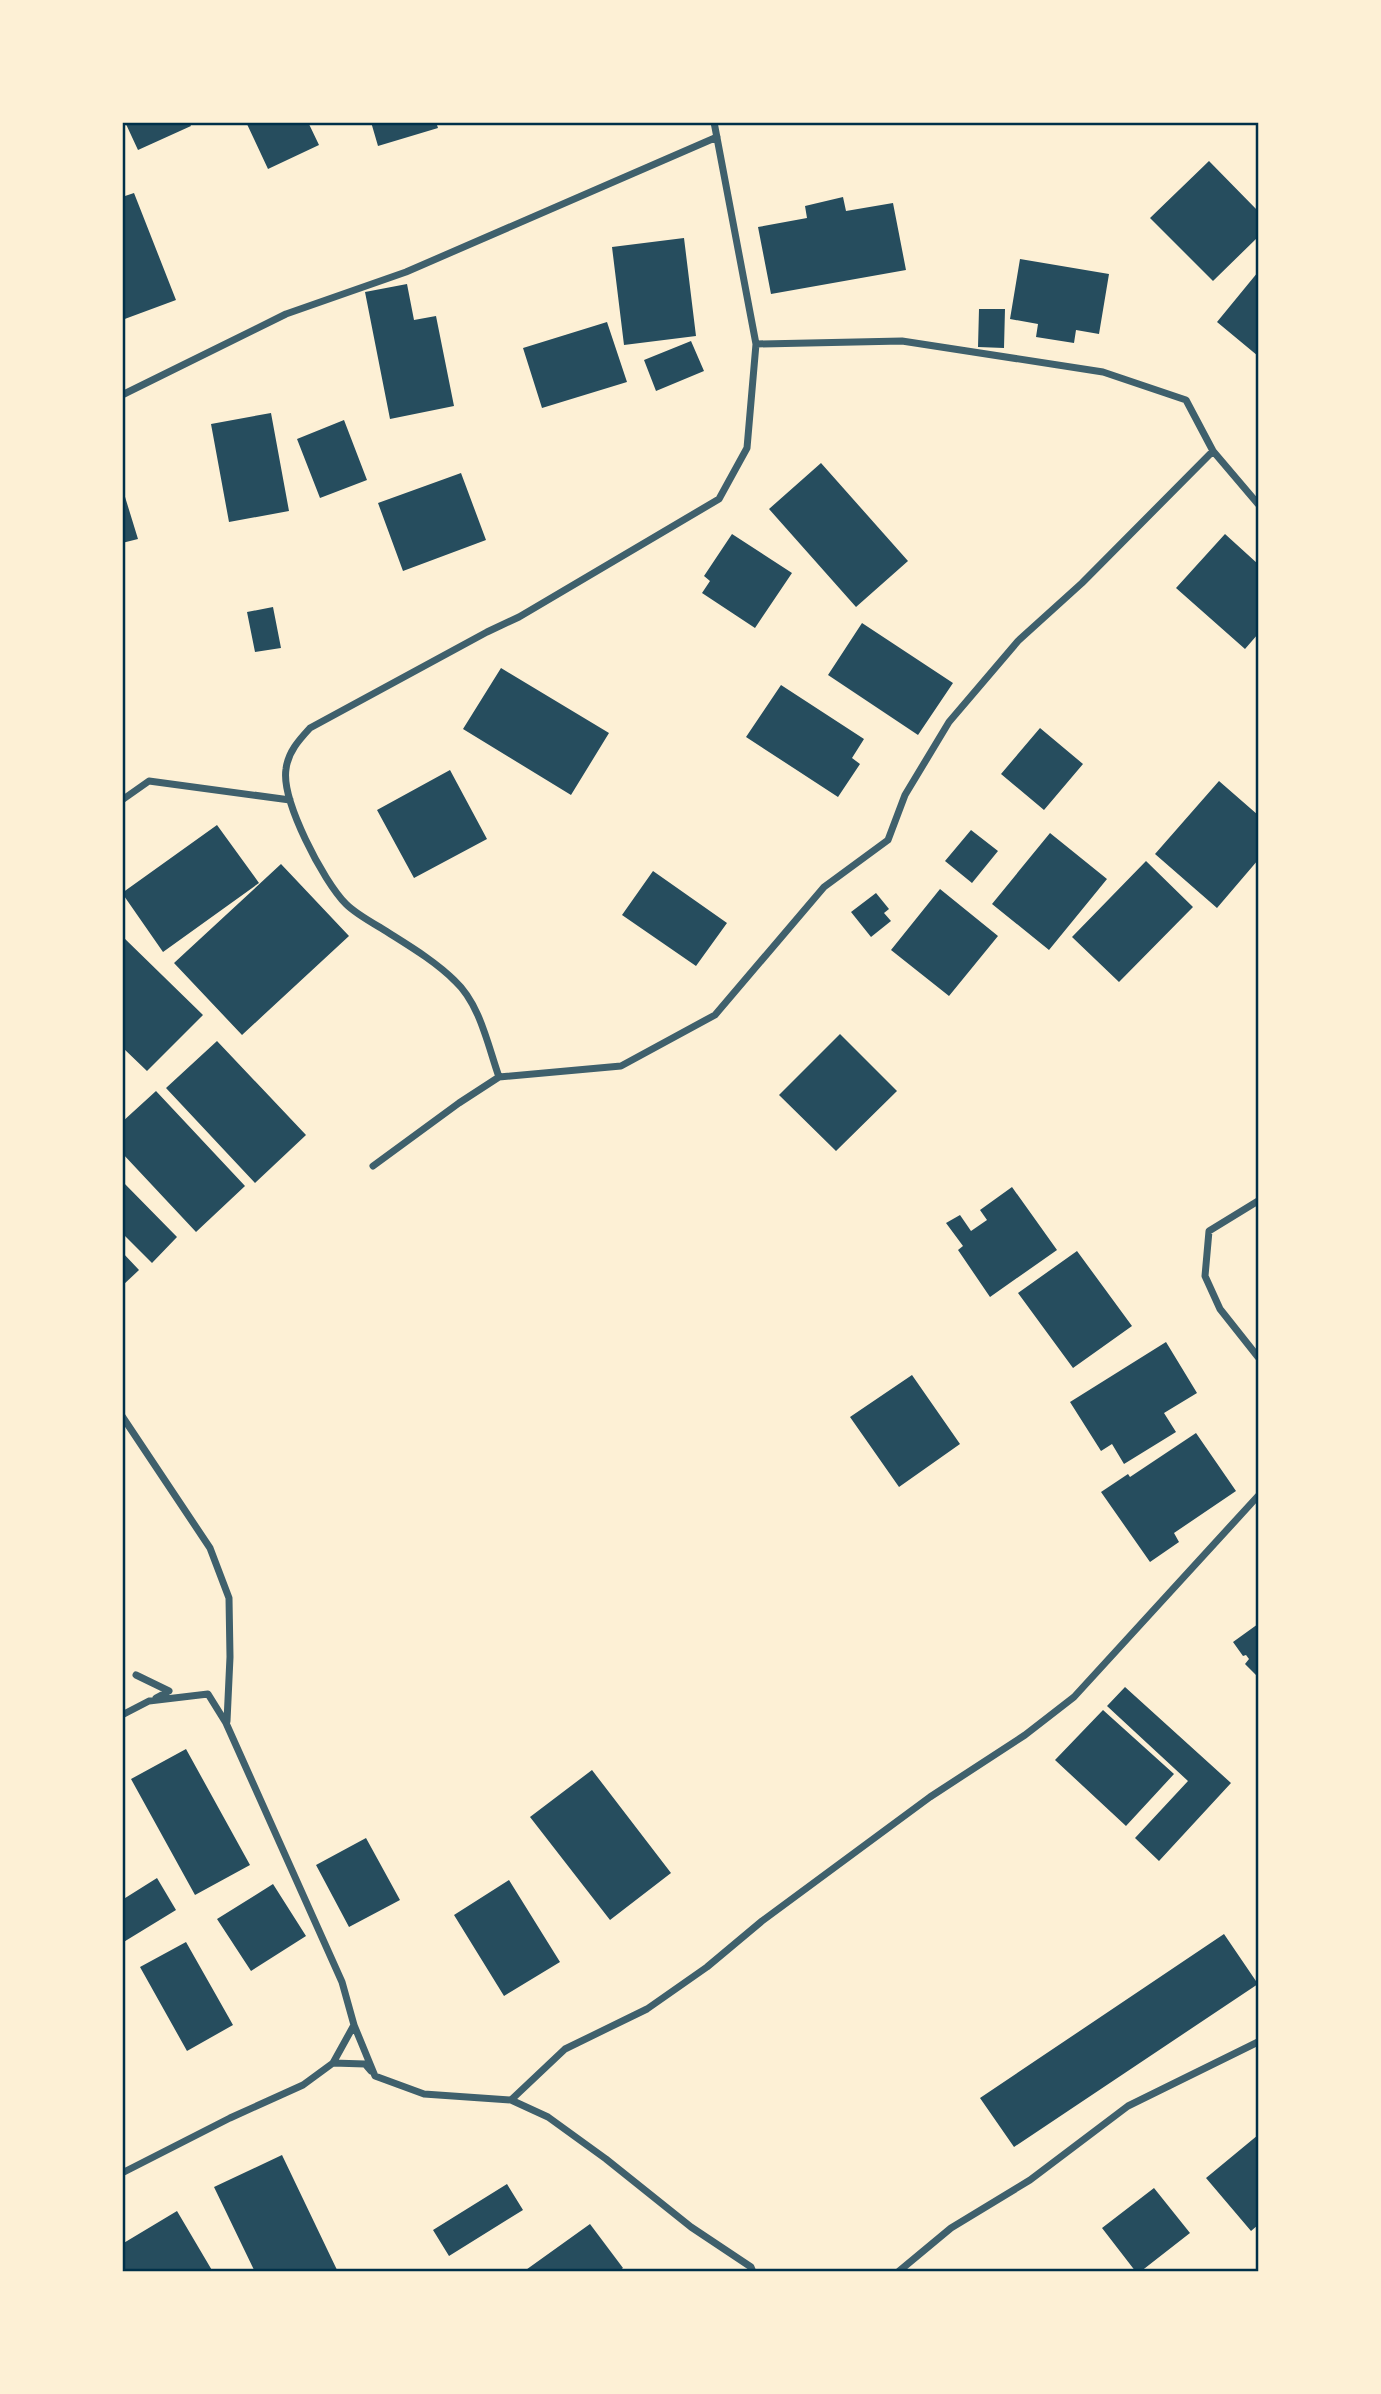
<svg xmlns="http://www.w3.org/2000/svg" width="1381" height="2394" viewBox="0 0 1381 2394" font-family="'Fira Sans',sans-serif">
  <style>
    .building { fill: #264d5e }
    .lines { fill: none; stroke-linecap: round; stroke-linejoin: round }
    .minor { stroke: #3f606c; stroke-width: 7 }
    .neatline { fill: none; stroke: #003049; stroke-width: 2.5 }
  </style>
  <rect width="100%" height="100%" fill="#fdf0d5"/>
  <path class="building" d="M125,122H189L191,126L138,150Z
    M246,122H308L319,145L268,169Z
    M371,122H436L438,128L378,146Z
    M1209,161L1258,211V237L1213,281L1150,218Z
    M134,193L176,300L122,320V197Z
    M843,197L846,211L893,203L906,270L771,294L758,227L807,218L805,206Z
    M684,238L696,336L624,345L612,247Z
    M1020,259L1109,274L1099,334L1076,330L1074,343L1036,337L1038,324L1010,319Z
    M1258,272V356L1217,322Z
    M407,284L414,320L436,316L454,406L390,419L365,292Z
    M979,309H1005L1004,348L978,347Z
    M607,322L627,382L542,408L523,348Z
    M691,341L704,371L656,391L644,360Z
    M271,413L289,511L229,522L211,424Z
    M344,420L367,480L320,498L297,439Z
    M821,463L908,561L856,607L769,509Z
    M461,473L486,540L403,571L378,503Z
    M122,487L138,539L122,543Z
    M732,534L792,573L755,628L702,593L710,581L704,576Z
    M1225,534L1258,564V634L1245,649L1176,588Z
    M273,607L281,648L255,652L247,612Z
    M862,623L953,683L918,735L828,675Z
    M501,668L609,733L571,795L463,729Z
    M781,685L864,739L852,758L860,764L838,797L746,737Z
    M1040,728L1083,764L1044,810L1001,774Z
    M450,770L487,839L414,878L377,810Z
    M1219,781L1258,815V860L1217,908L1155,854Z
    M217,825L259,883L163,952L122,893Z
    M971,830L998,851L972,883L945,861Z
    M1050,833L1107,879L1049,950L992,904Z
    M1146,861L1193,907L1119,982L1072,937Z
    M281,864L349,936L242,1035L174,963Z
    M653,871L727,923L696,966L622,915Z
    M940,889L998,936L949,996L891,950Z
    M876,893L889,909L884,913L891,921L871,937L851,912Z
    M122,936L203,1015L147,1071L122,1047Z
    M840,1034L897,1091L836,1151L779,1095Z
    M217,1041L306,1135L255,1183L166,1088Z
    M156,1091L245,1186L196,1232L122,1153V1122Z
    M122,1181L177,1237L152,1263L122,1233Z
    M1012,1187L1057,1250L990,1297L958,1250L963,1246L946,1223L960,1215L971,1231L987,1220L980,1210Z
    M1077,1251L1132,1326L1073,1368L1018,1293Z
    M122,1252L139,1270L122,1286Z
    M1166,1342L1197,1393L1164,1413L1176,1432L1124,1464L1112,1444L1101,1451L1070,1402Z
    M912,1375L960,1444L899,1487L850,1417Z
    M1196,1433L1236,1491L1174,1533L1179,1542L1150,1562L1101,1492L1128,1474L1130,1477Z
    M1258,1624V1677L1245,1664L1249,1659L1246,1655L1243,1656L1233,1642Z
    M1125,1687L1231,1783L1159,1861L1135,1838L1188,1781L1107,1706Z
    M1103,1710L1174,1774L1126,1826L1055,1760Z
    M186,1749L250,1865L195,1895L131,1779Z
    M592,1770L671,1873L610,1920L530,1817Z
    M366,1838L400,1900L349,1927L316,1865Z
    M157,1878L176,1910L122,1943V1900Z
    M509,1880L560,1962L504,1996L454,1915Z
    M273,1884L306,1936L251,1971L217,1919Z
    M1224,1934L1258,1984L1014,2147L980,2098Z
    M186,1942L233,2025L187,2051L140,1967Z
    M1258,2135V2225L1251,2231L1206,2178Z
    M282,2155L338,2272H255L214,2187Z
    M507,2184L523,2210L449,2256L433,2230Z
    M1154,2188L1190,2233L1140,2272H1136L1102,2228Z
    M177,2211L213,2272H124L122,2244Z
    M590,2224L623,2268L618,2272H523Z"/>
  <g class="lines">
    <path class="minor" d="M756,344L902,341L1103,372L1186,400L1213,451L1258,504
      M122,395L286,314L406,272L717,137
      M122,800L149,781L290,800
      M499,1077L621,1066L715,1015L824,887L888,840L905,795L949,722L1018,641L1082,583L1213,451
      M373,1166L459,1103L499,1077C488,1046 480,1004 455,981C434,960 406,944 381,928C369,921 355,913 346,904C323,881 281,800 286,769C288,752 299,740 310,728L487,632L519,617L719,499L747,448L756,344L714,122
      M1258,1201L1209,1231L1205,1276L1220,1309L1258,1357
      M122,1416L210,1548L229,1598L230,1657L227,1721
      M136,1675L169,1691L156,1698
      M122,1715L149,1701L208,1694L226,1723L342,1982L354,2025L375,2076L424,2094L511,2100L548,2117L606,2159L691,2227L751,2267L753,2272
      M333,2063L365,2064L371,2071
      M511,2100L565,2049L647,2009L707,1967L762,1921L930,1797L1025,1735L1074,1697L1258,1496
      M122,2173L230,2118L303,2085L333,2063L354,2025
      M898,2272L951,2228L1030,2180L1128,2106L1258,2042"/>
  </g>
  <rect width="1381" height="2394" fill="none" stroke="#fdf0d5" stroke-width="248"/>
  <rect x="124" y="124" width="1133" height="2146" class="neatline"/>
</svg>
